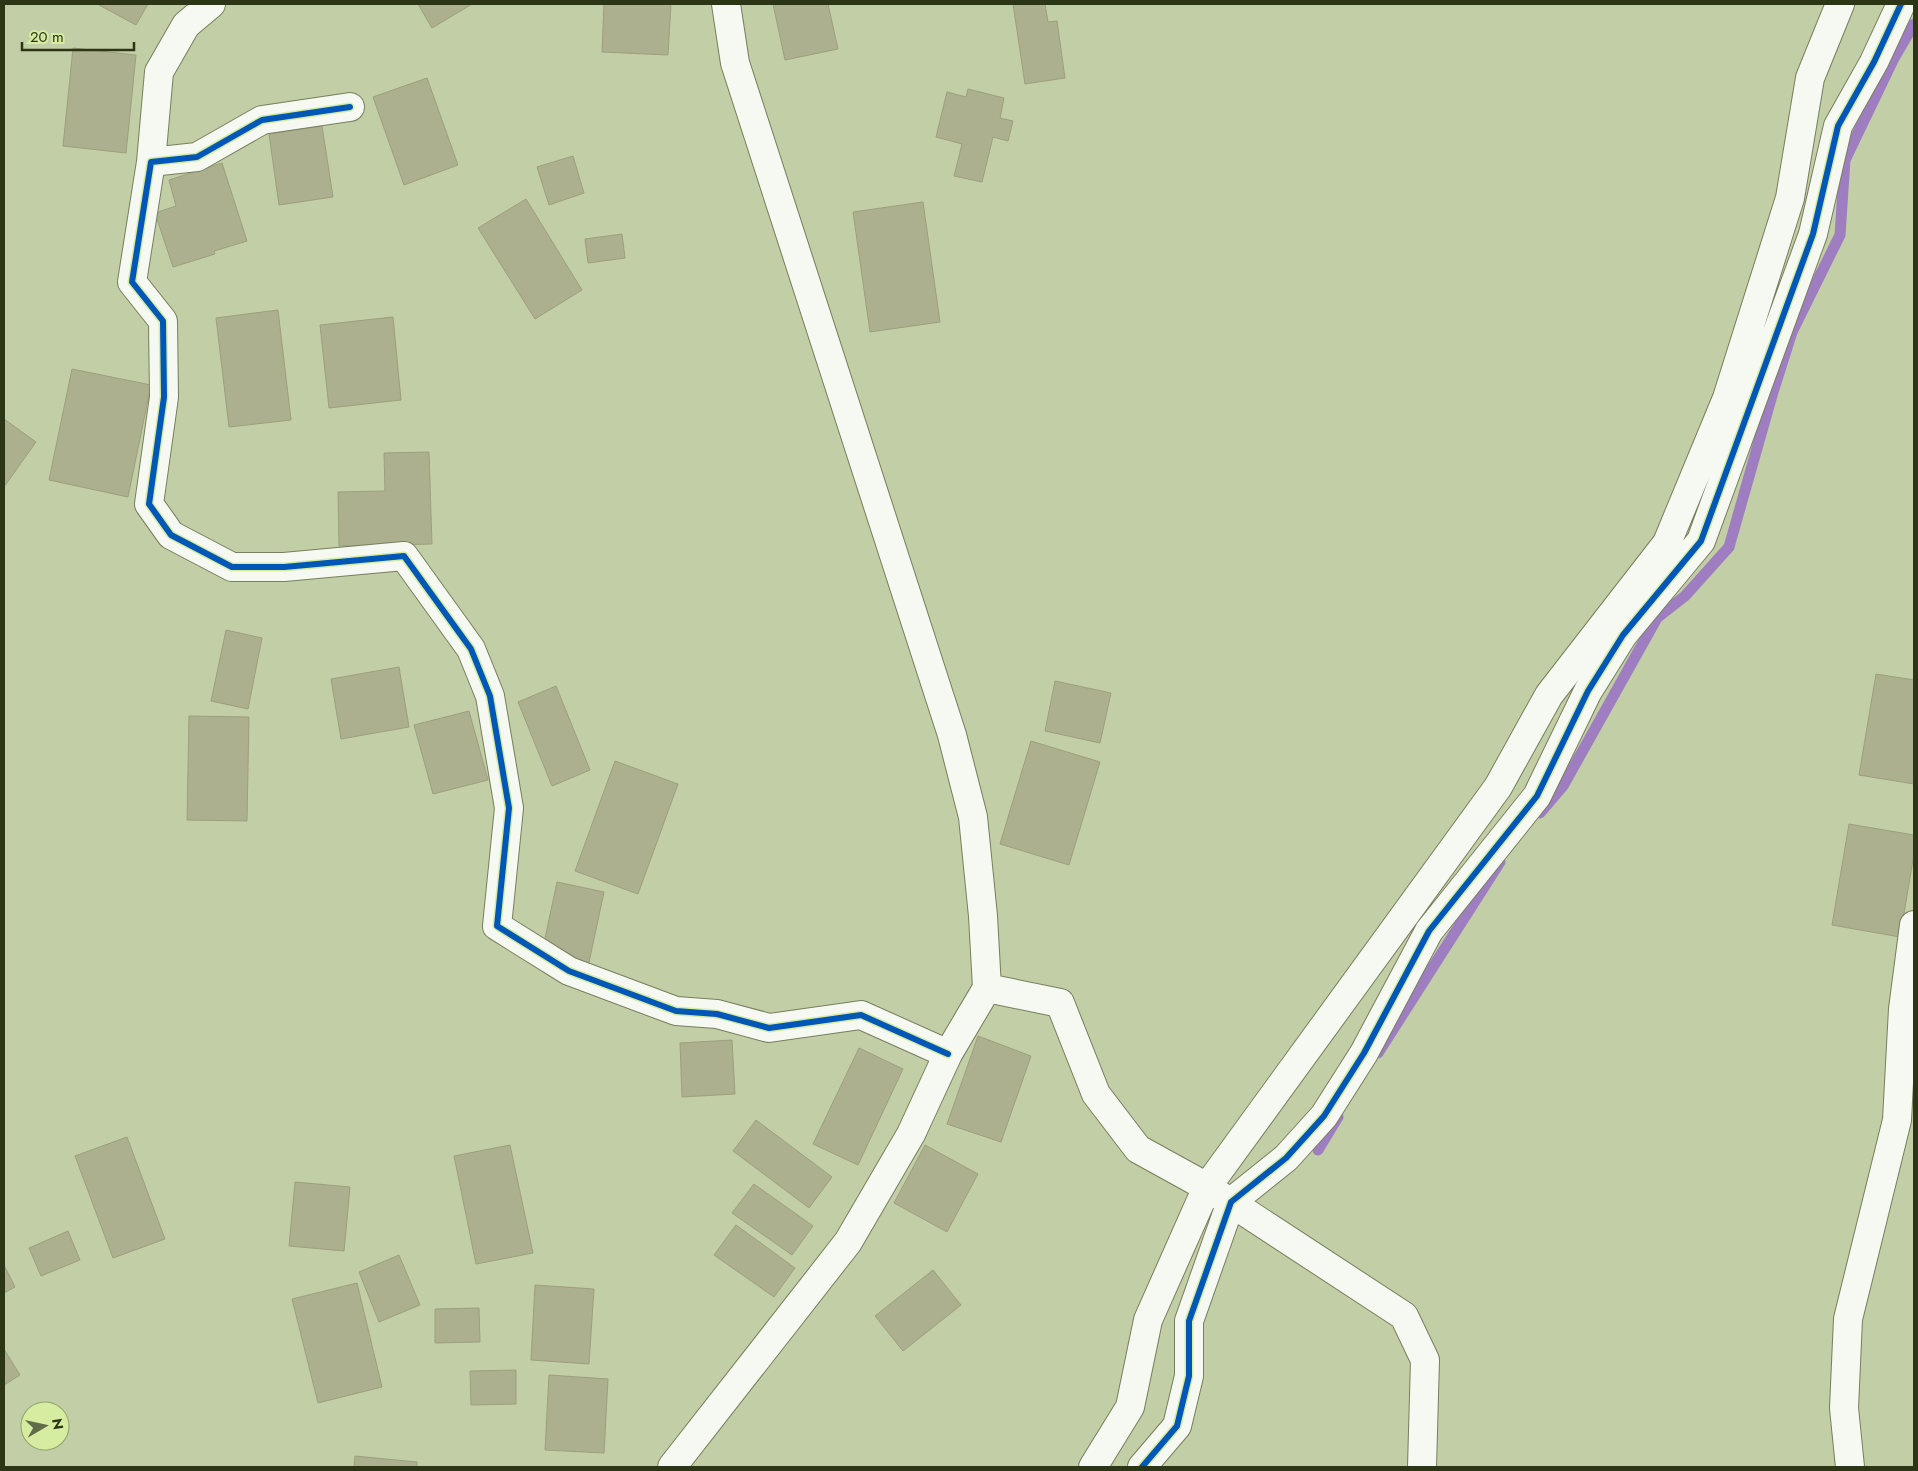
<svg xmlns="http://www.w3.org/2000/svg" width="1918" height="1471" viewBox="0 0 1918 1471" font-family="Jost,sans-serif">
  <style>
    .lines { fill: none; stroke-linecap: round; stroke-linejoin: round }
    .stream { stroke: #9e7ec0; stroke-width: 11 }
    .building { fill: #adb08e; stroke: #9c9f7d }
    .minor-casing { stroke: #767f5d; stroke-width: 30 }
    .minor { stroke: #f6f8f2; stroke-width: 28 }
    .cycleway-casing { stroke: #d6eca1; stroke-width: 9 }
    .cycleway { stroke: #0057b8; stroke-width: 6 }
  </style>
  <rect width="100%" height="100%" fill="#c2cea5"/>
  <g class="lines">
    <path class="stream" d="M1540,813L1563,786L1657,618L1685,596L1729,547L1773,392L1792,332L1840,235L1845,160L1893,60L1914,24
      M1378,1053L1500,862
      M1318,1150L1338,1117"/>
  </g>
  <path class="building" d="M99,4H148L136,25L99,5Z
    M418,4H472L432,28Z
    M604,4H671L668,55L602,52Z
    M773,4H828L838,49L785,60Z
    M1013,4H1045L1048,22L1057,21L1065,78L1025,84Z
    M73,48L136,55L126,153L63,146Z
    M427,78L458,165L404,185L373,97Z
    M968,89L1004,98L1000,118L1013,121L1008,141L993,137L982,182L954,176L962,144L936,137L947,92L966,97Z
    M322,126L333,197L279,205L269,134Z
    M573,156L584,193L549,205L537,167Z
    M222,163L247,241L214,251L215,254L173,267L155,213L176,206L169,180Z
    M526,199L582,290L535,319L478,228Z
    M923,202L940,322L870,332L853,212Z
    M622,234L625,258L588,263L585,239Z
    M278,310L291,420L229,427L216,318Z
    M393,317L401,400L329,408L320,325Z
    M72,369L151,385L128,497L49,480Z
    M4,419L36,442L4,487Z
    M429,452L432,544L339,546L338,492L385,491L384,453Z
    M226,630L262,638L248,709L211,701Z
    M399,667L409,727L341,739L331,679Z
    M1876,674L1914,680V784L1859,775Z
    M1055,681L1111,693L1100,743L1045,731Z
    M556,686L590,770L552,786L518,702Z
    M469,711L488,780L433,794L414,725Z
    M189,716L249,717L247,821L187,820Z
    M1031,741L1100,762L1069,865L1000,844Z
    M615,761L678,784L638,894L575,871Z
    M1849,824L1914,835V854L1900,937L1832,925Z
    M557,882L604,892L588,967L544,943Z
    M978,1036L1031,1056L1001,1142L947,1124Z
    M732,1040L735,1094L682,1097L680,1043Z
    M859,1048L903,1069L858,1165L813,1144Z
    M756,1120L832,1177L809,1208L733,1151Z
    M127,1137L165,1239L113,1258L75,1156Z
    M510,1145L533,1253L476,1264L454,1156Z
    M925,1145L978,1174L947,1232L894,1203Z
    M295,1182L350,1187L344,1251L289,1246Z
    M754,1184L813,1226L792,1255L732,1213Z
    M736,1225L795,1268L774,1297L714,1255Z
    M68,1231L80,1260L41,1276L29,1248Z
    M399,1255L420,1305L379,1322L359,1272Z
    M4,1265L15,1287L4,1293Z
    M933,1270L961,1305L903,1351L875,1316Z
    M357,1283L382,1387L318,1403L292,1299Z
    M535,1285L594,1289L589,1364L531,1360Z
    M479,1308L480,1342L435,1343V1309Z
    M4,1349L20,1375L4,1385Z
    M516,1370V1404L471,1405L470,1371Z
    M549,1375L608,1379L604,1453L545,1450Z
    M355,1456L417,1462V1467H354Z"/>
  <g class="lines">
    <defs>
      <path id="minor" d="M350,107L262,120L197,157L151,162L132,282L163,321L164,397L149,504L171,535L232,567H284L404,556L471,649L490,696L509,808L497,926L569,971L676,1011L717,1014L769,1028L861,1015L948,1054
        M151,162L159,72L186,25L211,4
        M987,988L1060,1003L1096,1094L1138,1149L1207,1187L1404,1316L1425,1360L1422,1467
        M672,1467L848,1242L911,1134L948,1054L987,988L983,916L973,817L952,735L735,63L726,4
        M1093,1467L1130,1407L1148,1320L1207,1187L1498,787L1549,695L1667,543L1727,398L1790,198L1810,78L1840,4
        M1142,1467L1177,1426L1189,1376V1321L1231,1202L1286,1158L1324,1116L1364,1053L1429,931L1537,796L1588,691L1623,635L1701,541L1813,234L1838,126L1874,62L1901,4
        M1850,1467L1844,1408L1848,1319L1897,1120L1903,1009L1914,925"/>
    </defs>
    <use href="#minor" class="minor-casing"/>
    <use href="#minor" class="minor"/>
    <defs>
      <path id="cycleway" d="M350,107L262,120L197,157L151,162L132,282L163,321L164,397L149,504L171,535L232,567H284L404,556L471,649L490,696L509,808L497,926L569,971L676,1011L717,1014L769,1028L861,1015L948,1054
        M1142,1467L1177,1426L1189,1376V1321L1231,1202L1286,1158L1324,1116L1364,1053L1429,931L1537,796L1588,691L1623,635L1701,541L1813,234L1838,126L1874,62L1901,4"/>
    </defs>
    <use href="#cycleway" class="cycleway-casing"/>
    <use href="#cycleway" class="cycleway"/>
  </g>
  <rect width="1918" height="1471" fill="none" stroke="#2c3516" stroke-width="10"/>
  <g transform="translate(45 1426) rotate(81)"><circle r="24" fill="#d6eca1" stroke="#92a369"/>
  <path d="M0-4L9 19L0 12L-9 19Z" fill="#606b48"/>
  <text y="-8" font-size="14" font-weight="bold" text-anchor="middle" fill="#2c3516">N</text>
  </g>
  <path d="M22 42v8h112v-8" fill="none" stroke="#2c3516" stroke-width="2.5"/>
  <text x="30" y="42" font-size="15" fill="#2c3516" stroke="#d6eca1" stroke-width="4" paint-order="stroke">20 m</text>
</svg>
